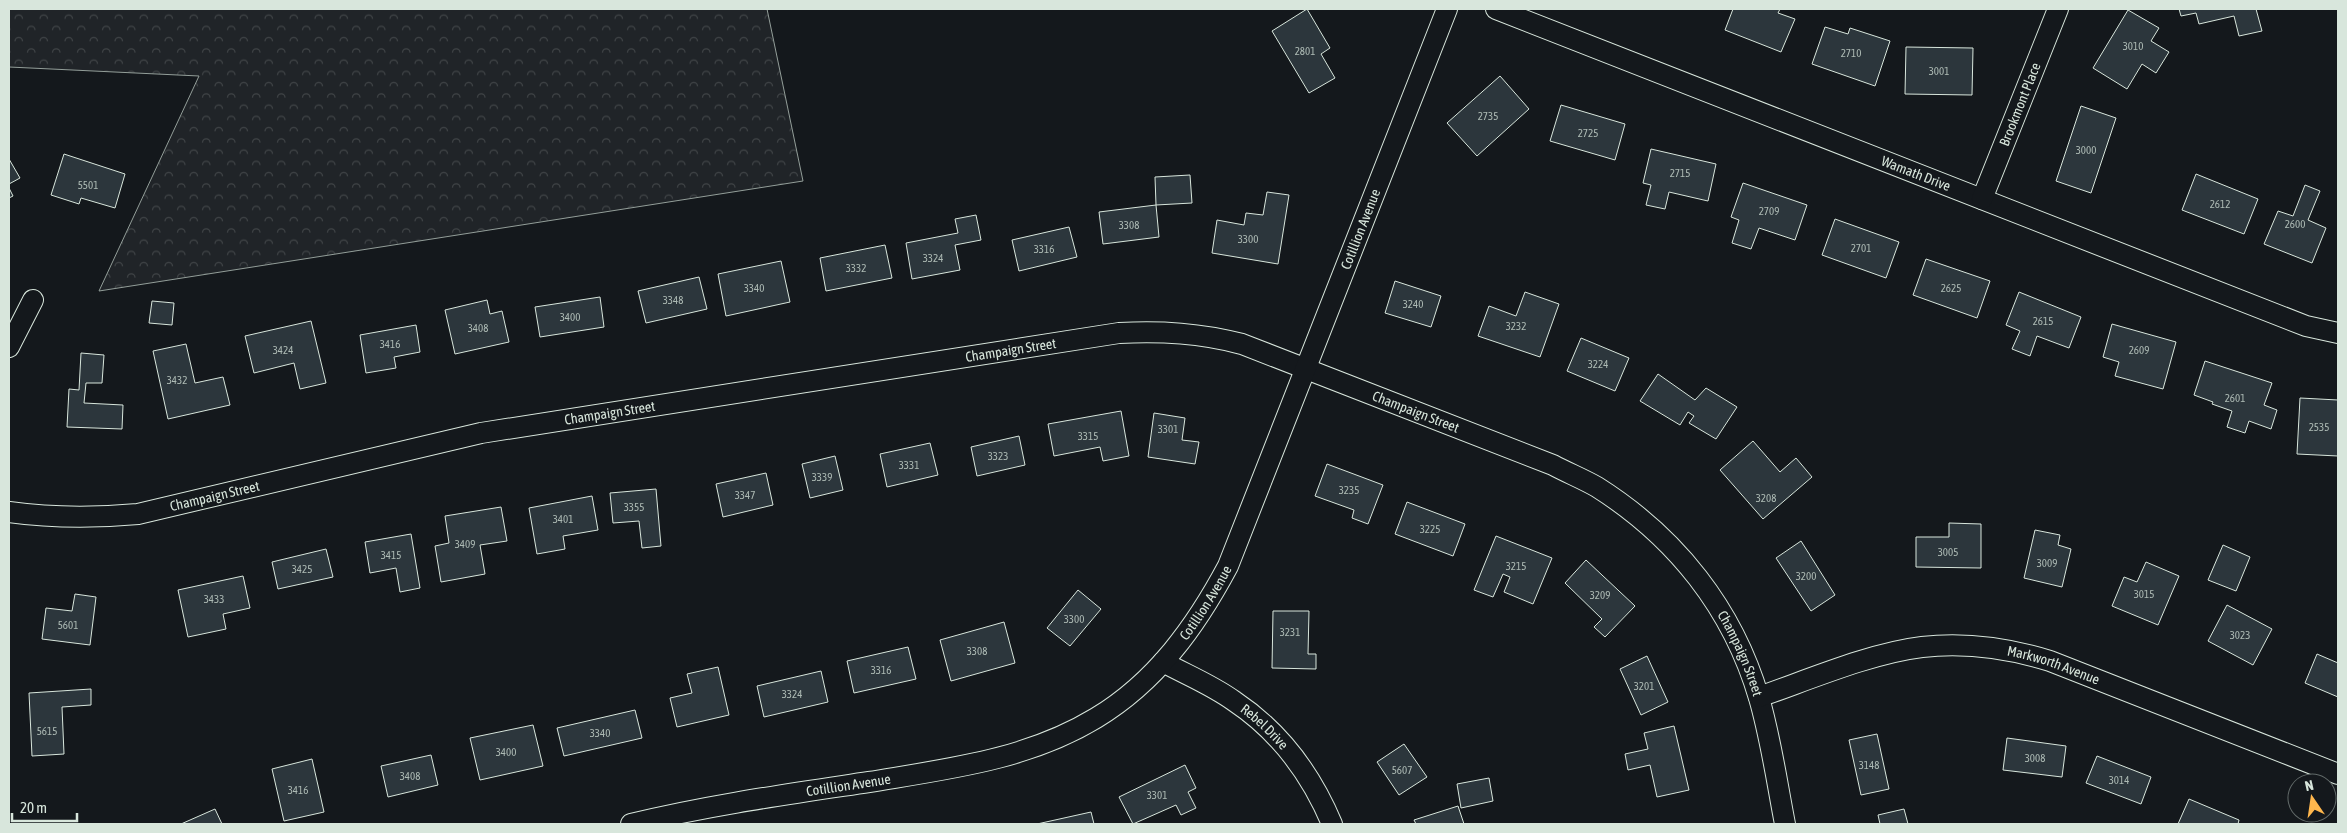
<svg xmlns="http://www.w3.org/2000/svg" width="2347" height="833" viewBox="0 0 2347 833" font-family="'Asap Condensed',sans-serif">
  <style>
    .forest { fill: url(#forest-crowns); stroke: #939e99 }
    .building { fill: #2c363c; stroke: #d8e6dc }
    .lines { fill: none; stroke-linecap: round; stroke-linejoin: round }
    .minor-casing { stroke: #d8e6dc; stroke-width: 22 }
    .minor { stroke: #14181c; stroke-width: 20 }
    .labels { text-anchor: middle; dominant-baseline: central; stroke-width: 4; stroke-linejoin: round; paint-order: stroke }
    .number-label { font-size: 11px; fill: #adbab4 }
    .street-label { font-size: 14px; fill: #d8e6dc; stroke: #14181c }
  </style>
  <defs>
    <pattern id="forest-crowns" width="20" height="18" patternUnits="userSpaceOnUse" patternTransform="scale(1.25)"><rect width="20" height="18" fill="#202428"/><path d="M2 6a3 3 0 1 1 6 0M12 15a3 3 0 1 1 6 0" fill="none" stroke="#404447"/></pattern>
  </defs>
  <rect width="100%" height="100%" fill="#14181c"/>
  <path class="forest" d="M9,9H767L803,181L99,291L199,76L9,67Z"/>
  <path class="building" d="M1307,9L1330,48L1321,54L1335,78L1309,93L1272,31Z
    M1733,9H1780L1778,13L1795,19L1781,52L1725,30Z
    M2179,9H2256L2262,31L2239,36L2234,16L2199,24L2196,13L2181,16Z
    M2128,10L2159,28L2151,41L2169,52L2156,73L2142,64L2127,89L2093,68Z
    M1825,27L1848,34L1850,28L1890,41L1875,86L1812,64Z
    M1906,47L1973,48L1972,95L1905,94Z
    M1500,76L1529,109L1477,156L1447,123Z
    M1561,105L1625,124L1615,160L1550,141Z
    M2081,106L2116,118L2091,193L2056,181Z
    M1651,149L1716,164L1708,201L1669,192L1665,209L1646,205L1651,185L1643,183Z
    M64,154L125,174L115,208L81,198L79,204L51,195Z
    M9,159L20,178L9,184Z
    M2196,174L2258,199L2244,234L2182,210Z
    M1190,175L1192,203L1156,205L1155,177Z
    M1743,183L1807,205L1795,240L1759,228L1751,249L1732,243L1739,220L1731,217Z
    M2305,185L2320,191L2308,220L2326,228L2312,263L2264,244L2278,211L2293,216Z
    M9,188L13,196L9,198Z
    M1267,192L1289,195L1278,264L1212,253L1217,220L1244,225L1246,213L1263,215Z
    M1156,205L1159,237L1103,244L1099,212Z
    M976,215L981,240L955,245L960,270L912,279L906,243L958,233L955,219Z
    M1835,219L1899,242L1886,278L1822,255Z
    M1069,227L1077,257L1019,271L1012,240Z
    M885,245L892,278L826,291L820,258Z
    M1926,259L1990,281L1977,318L1913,295Z
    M781,261L790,302L726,316L718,274Z
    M699,277L707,309L646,323L638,291Z
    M1395,281L1441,296L1431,327L1385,313Z
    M1525,292L1559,304L1540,357L1478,336L1489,306L1516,316Z
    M2019,292L2081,317L2069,348L2037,336L2030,356L2012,349L2020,331L2006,325Z
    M600,297L604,327L540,337L535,307Z
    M487,300L490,314L502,311L509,342L455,354L445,310Z
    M152,301L174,303L172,325L149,323Z
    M311,321L326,383L300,389L294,363L254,373L245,336Z
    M2112,324L2176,342L2163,389L2115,376L2119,362L2103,357Z
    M416,325L420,352L394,357L396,368L366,373L360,335Z
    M1581,338L1629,358L1615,391L1567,371Z
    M186,344L195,383L223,377L230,405L168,419L153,351Z
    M81,353L104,355L102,383H86L84,403L123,405L122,429L67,427L69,389L79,390Z
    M2205,361L2272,383L2264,405L2277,410L2271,429L2249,421L2245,433L2227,427L2232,411L2212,404L2213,402L2194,395Z
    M1658,374L1695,400L1706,388L1737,407L1716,439L1689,423L1694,416L1688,412L1680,425L1640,401Z
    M2300,398L2338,400V456L2297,454Z
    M1121,411L1129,456L1103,461L1100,447L1054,456L1048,424Z
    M1154,413L1185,418L1182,440L1199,442L1195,464L1148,457Z
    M1019,436L1025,465L977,476L971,447Z
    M1753,441L1780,472L1796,458L1812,477L1763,519L1720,470Z
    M930,443L938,475L887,487L880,454Z
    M835,456L843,490L810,498L802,464Z
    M1327,464L1383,485L1368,524L1352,518L1354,510L1315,496Z
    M766,473L773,505L723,517L716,484Z
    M656,489L661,546L642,548L639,521L613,523L610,493Z
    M592,496L598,530L563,536L565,549L537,554L529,508Z
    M1407,502L1465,524L1453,556L1395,534Z
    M501,507L507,541L480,545L485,574L441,582L435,546L449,543L445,516Z
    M1949,523L1981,524V568L1916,567V537H1949Z
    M2035,530L2060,535L2058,545L2071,549L2062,587L2024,578Z
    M411,534L420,588L400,592L396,568L370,573L365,542Z
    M1496,536L1552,558L1533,604L1504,592L1510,577L1503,574L1493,597L1474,590Z
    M1801,541L1835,595L1811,611L1776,558Z
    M2223,545L2250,557L2236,591L2208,580Z
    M326,549L333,577L278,589L272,562Z
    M1586,560L1635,606L1605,637L1594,627L1602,619L1565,583Z
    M2146,562L2179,576L2158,625L2112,606L2124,577L2137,582Z
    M243,576L250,608L223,614L226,629L188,637L178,590Z
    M1078,590L1101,609L1070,646L1047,628Z
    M75,594L96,597L90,645L42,639L46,608L72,611Z
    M2227,605L2272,629L2253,665L2208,641Z
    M1273,611H1309L1308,654H1316V669L1272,668Z
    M1004,622L1015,663L951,681L940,640Z
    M908,647L916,679L854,693L847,661Z
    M2317,654L2338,663V697L2305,683Z
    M1647,656L1668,702L1641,715L1620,669Z
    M718,667L729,715L677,727L670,698L692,693L687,674Z
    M821,671L828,702L764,717L757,686Z
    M91,689V705L62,707L64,754L32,756L29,693Z
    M635,710L642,738L564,756L557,728Z
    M533,725L543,766L480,780L470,738Z
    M1674,726L1689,790L1657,797L1650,765L1628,770L1625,754L1648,749L1644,733Z
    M1877,734L1889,789L1861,795L1849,740Z
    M2007,738L2066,746L2062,777L2003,770Z
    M1404,744L1427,777L1399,795L1377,762Z
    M431,755L438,785L388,797L381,766Z
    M2097,756L2151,777L2141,804L2086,783Z
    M312,759L324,812L284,821L272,769Z
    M1185,765L1196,788L1188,792L1196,808L1181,815L1176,805L1133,824L1119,797Z
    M1489,778L1493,801L1461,808L1457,784Z
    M2189,799L2239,820L2238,824H2178Z
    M1458,806L1464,824H1416L1414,820Z
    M215,809L222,824H181Z
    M1904,809L1908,824H1880L1878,815Z
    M1091,812L1094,824H1037Z"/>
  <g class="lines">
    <defs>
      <g id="minor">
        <path id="s1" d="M1496,9L2306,326L2338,333"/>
        <path id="s2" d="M1982,199L2058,9"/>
        <path d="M9,347L33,300"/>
        <path id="s3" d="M9,512C52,518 94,518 138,514L481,433L1119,333C1162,331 1200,333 1242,344L1553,465C1568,473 1583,479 1597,487C1676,537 1733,609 1759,698C1771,739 1777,783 1785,824"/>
        <path id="s4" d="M1163,662C1187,675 1212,685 1234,701C1279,731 1311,774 1332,824"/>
        <path id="s5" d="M1759,697C1808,680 1871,653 1922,647C1966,642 2008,648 2050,661L2338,774"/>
        <path id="s6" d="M631,824C709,805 789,794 869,782C947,769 1027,760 1096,718C1156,682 1196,626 1228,566L1447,9"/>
      </g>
    </defs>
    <use href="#minor" class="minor-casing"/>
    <use href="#minor" class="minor"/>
  </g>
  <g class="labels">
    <g class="number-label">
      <text x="2133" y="46">3010</text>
      <text x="1305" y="51">2801</text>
      <text x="1851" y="53">2710</text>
      <text x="1939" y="71">3001</text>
      <text x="1488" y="116">2735</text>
      <text x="1588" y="133">2725</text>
      <text x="2086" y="150">3000</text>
      <text x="1680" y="173">2715</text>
      <text x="88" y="185">5501</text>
      <text x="2220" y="204">2612</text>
      <text x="1769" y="211">2709</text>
      <text x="2295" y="224">2600</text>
      <text x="1129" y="225">3308</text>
      <text x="1248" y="239">3300</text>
      <text x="1861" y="248">2701</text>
      <text x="1044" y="249">3316</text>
      <text x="933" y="258">3324</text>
      <text x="856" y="268">3332</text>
      <text x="754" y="288">3340</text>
      <text x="1951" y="288">2625</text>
      <text x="673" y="300">3348</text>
      <text x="1413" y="304">3240</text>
      <text x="570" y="317">3400</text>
      <text x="2043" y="321">2615</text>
      <text x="1516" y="326">3232</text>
      <text x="478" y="328">3408</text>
      <text x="390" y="344">3416</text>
      <text x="283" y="350">3424</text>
      <text x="2139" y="350">2609</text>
      <text x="1598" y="364">3224</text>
      <text x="177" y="380">3432</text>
      <text x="2235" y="398">2601</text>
      <text x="2319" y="427">2535</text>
      <text x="1168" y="429">3301</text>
      <text x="1088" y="436">3315</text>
      <text x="998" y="456">3323</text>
      <text x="909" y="465">3331</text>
      <text x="822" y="477">3339</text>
      <text x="1349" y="490">3235</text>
      <text x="745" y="495">3347</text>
      <text x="1766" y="498">3208</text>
      <text x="634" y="507">3355</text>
      <text x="563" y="519">3401</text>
      <text x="1430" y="529">3225</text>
      <text x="465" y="544">3409</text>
      <text x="1948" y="552">3005</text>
      <text x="391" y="555">3415</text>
      <text x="2047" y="563">3009</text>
      <text x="1516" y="566">3215</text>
      <text x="302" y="569">3425</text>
      <text x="1806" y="576">3200</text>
      <text x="2144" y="594">3015</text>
      <text x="1600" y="595">3209</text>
      <text x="214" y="599">3433</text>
      <text x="1074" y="619">3300</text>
      <text x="68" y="625">5601</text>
      <text x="1290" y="632">3231</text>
      <text x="2240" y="635">3023</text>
      <text x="977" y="651">3308</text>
      <text x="881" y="670">3316</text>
      <text x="1644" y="686">3201</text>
      <text x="792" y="694">3324</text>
      <text x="47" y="731">5615</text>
      <text x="600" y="733">3340</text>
      <text x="506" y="752">3400</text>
      <text x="2035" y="758">3008</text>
      <text x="1869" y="765">3148</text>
      <text x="1402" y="770">5607</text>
      <text x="410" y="776">3408</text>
      <text x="2119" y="780">3014</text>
      <text x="298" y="790">3416</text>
      <text x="1157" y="795">3301</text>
    </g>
    <g class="street-label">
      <text stroke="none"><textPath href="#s2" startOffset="102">Brookmont Place</textPath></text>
      <text stroke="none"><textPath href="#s1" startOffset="451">Wamath Drive</textPath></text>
      <text stroke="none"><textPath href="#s6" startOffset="1045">Cotillion Avenue</textPath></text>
      <text stroke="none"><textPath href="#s3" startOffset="1018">Champaign Street</textPath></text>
      <text stroke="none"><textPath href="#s3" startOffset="1438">Champaign Street</textPath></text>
      <text stroke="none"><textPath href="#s3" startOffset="612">Champaign Street</textPath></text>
      <text stroke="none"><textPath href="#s3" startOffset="208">Champaign Street</textPath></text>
      <text stroke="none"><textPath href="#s6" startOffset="640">Cotillion Avenue</textPath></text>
      <text stroke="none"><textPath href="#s3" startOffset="1858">Champaign Street</textPath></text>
      <text stroke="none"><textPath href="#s5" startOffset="305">Markworth Avenue</textPath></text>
      <text stroke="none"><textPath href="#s4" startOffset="121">Rebel Drive</textPath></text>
      <text stroke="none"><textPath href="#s6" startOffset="221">Cotillion Avenue</textPath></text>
    </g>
  </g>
  <rect width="2347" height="833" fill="none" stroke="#d8e6dc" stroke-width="20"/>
  <g transform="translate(2312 798) rotate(347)"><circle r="24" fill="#14181c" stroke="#626a69"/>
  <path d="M0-4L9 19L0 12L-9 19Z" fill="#ffb74d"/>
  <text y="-8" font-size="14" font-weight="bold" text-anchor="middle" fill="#d8e6dc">N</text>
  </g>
  <path d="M12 813v8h65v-8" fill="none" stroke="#d8e6dc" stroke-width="2.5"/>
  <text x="20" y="813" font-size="15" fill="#d8e6dc" stroke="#14181c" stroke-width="4" paint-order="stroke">20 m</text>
</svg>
